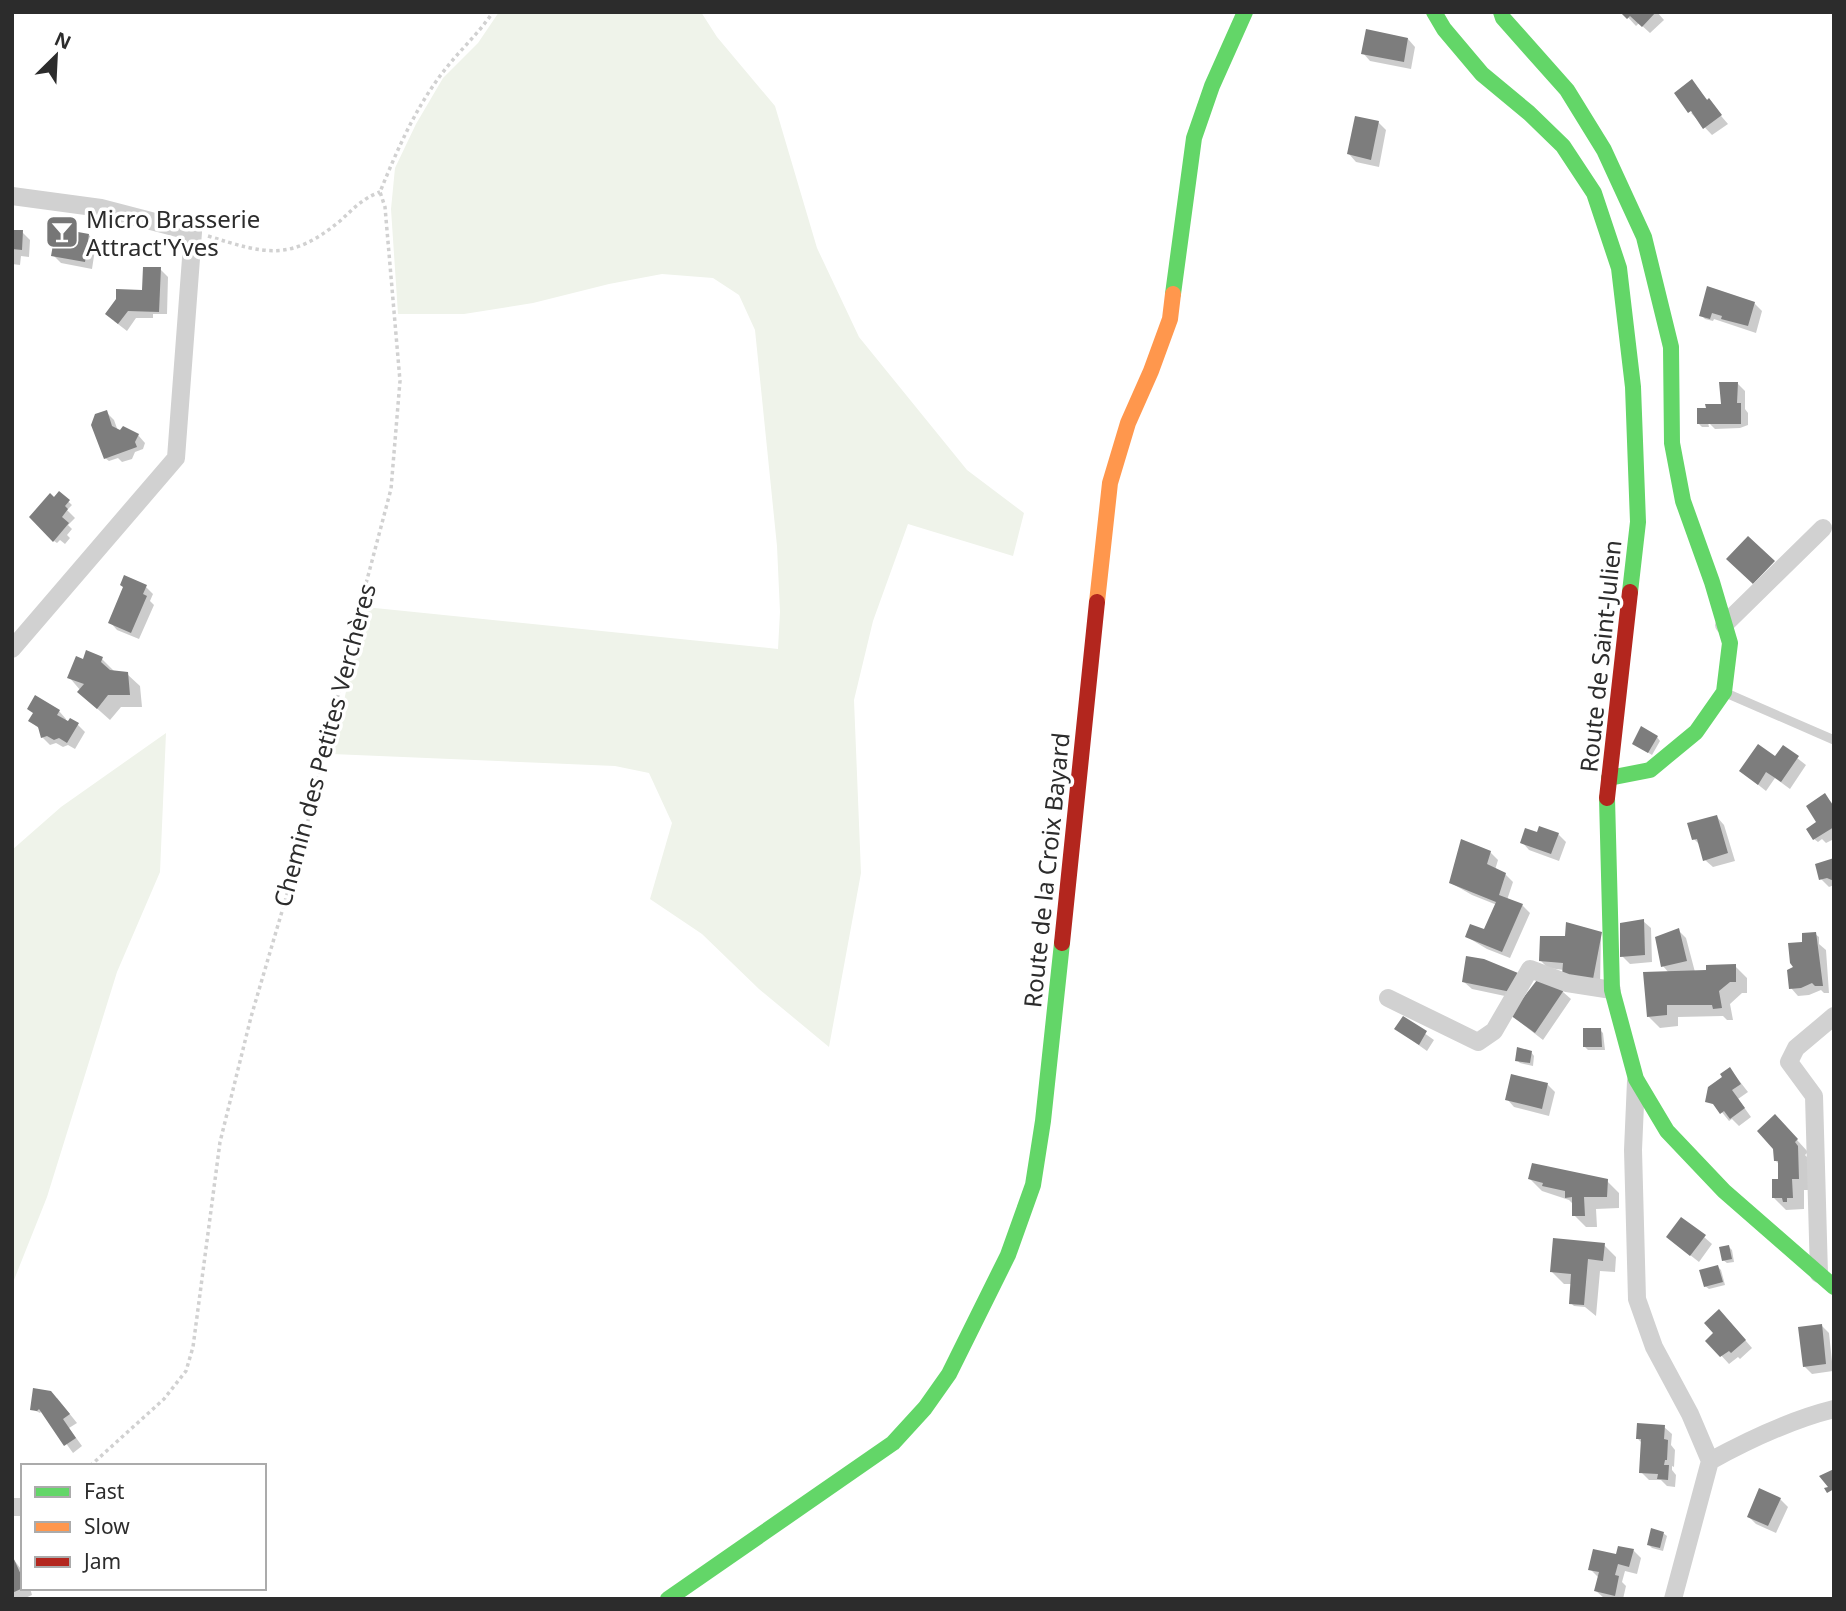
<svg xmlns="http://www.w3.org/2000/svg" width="1846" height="1611" viewBox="0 0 1846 1611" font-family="'Noto Sans',sans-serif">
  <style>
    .green { fill: #eff3ea }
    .shadow { fill: #0003 }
    .building { fill: #7d7d7d }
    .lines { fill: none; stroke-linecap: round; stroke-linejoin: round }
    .path { stroke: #d1d1d1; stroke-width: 3.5; stroke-dasharray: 3.5 3.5; stroke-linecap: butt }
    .lane { stroke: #d1d1d1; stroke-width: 9 }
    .street { stroke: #d1d1d1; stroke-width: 18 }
    .fast { stroke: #63d668; stroke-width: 16 }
    .slow { stroke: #ff974d; stroke-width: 16 }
    .jam { stroke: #b3261e; stroke-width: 16 }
    .labels { text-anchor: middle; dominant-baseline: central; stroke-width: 7; stroke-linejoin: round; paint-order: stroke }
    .poi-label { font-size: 24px; fill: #2c2c2c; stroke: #fff; text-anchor: start }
    .street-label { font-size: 24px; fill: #2c2c2c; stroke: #fff }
  </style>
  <rect width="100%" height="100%" fill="#fff"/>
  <path class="green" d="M499,12H701L717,37L775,106L817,248L859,337L967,470L1024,513L1013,556L908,524L873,621L854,700L861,873L829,1047L759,989L702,934L650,899L672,823L649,773L615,766L332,754L365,607L778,649L780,612L777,546L755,330L739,295L713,278L662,274L609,284L533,303L464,314H398L391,209L395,168L416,124L443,78L478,43Z
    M166,733L160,872L117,972L47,1197L12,1285V850L61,807Z"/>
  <path class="shadow" d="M1623,12H1657L1664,20L1650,33L1639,23L1636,26Z
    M1408,39L1415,47L1411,69L1370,61L1363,53Z
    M1692,82L1728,124L1712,135L1691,113L1699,107Z
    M1378,122L1386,130L1379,167L1356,162L1349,154Z
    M12,231L22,232L30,240L29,257L21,256L20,265L12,264Z
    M89,235L96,243L92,269L61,263L53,255Z
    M160,269L168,277L167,314H153V318H136L127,331L114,321L144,292Z
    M1754,303L1762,311L1756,333L1714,319L1713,321L1705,319L1701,315Z
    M1737,383L1745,391V409L1748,413V425L1740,428L1715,429L1708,422L1709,427H1702L1699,424L1723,405Z
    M106,412L114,420L118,431L138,435L145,443L143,449L135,452L132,459L122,462L118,458L109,461L105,458Z
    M59,493L72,505L67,510L75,518L68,525L72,529L67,535L70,538L65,544L60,540L57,543L54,541L31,517Z
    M146,587L153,594L150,601L154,605L139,639L117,630L110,622Z
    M102,659L114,671L127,674L140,686L142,707H121L110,720L92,704L69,677L84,661Z
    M59,711L66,719L65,722L77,724L85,732L75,749L68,745L63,747L56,743L50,745L42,737L41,730L30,721Z
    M1657,737L1660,741L1652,755L1634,744Z
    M1783,747L1806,765L1790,789L1775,778L1766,791L1741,771L1775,758Z
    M1825,796L1834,805V839L1826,843L1822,839L1818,842L1814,839Z
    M1717,817L1724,825L1735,861L1713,867L1705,860L1701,846L1694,839Z
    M1538,834H1558L1566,842L1559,861L1529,850L1522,842Z
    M1490,852L1498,860L1495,870L1505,874L1513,882L1507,900L1522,905L1530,913L1510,958L1487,949L1467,937L1485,931L1497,905L1472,895L1451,883Z
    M1834,860V885L1829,887L1821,879Z
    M1643,921L1651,928L1652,962L1630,964L1622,956Z
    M1678,930L1686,938L1695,972L1735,966L1747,978V993H1742L1730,1004L1733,1020H1727L1723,1016L1678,1017V1026L1660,1028L1648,1016L1669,973L1663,966Z
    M1601,933L1600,986L1564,970L1548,968L1541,961L1567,938Z
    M1815,934L1819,937V944L1826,950L1829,993H1824L1821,990L1809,995L1798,996L1791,988L1795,967L1806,943Z
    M1483,961L1519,999L1472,989L1464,982Z
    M1538,982L1563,992L1571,999L1543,1040L1520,1022Z
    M1403,1018L1434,1040L1427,1051L1396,1029Z
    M1600,1030L1603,1033L1605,1050H1588L1585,1047Z
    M1531,1052L1534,1056L1533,1066L1520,1063L1517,1060Z
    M1730,1069L1748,1092L1738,1099L1751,1117L1739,1126L1732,1119L1729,1121L1717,1106L1707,1101Z
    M1547,1084L1555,1092L1549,1116L1514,1107L1507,1099Z
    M1787,1129L1808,1152L1805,1155L1809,1159L1810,1190H1804V1209L1786,1210L1774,1198L1780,1181V1165L1775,1160V1148Z
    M1530,1179L1607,1181L1619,1193V1208L1596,1209L1597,1227H1586L1574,1215V1205L1569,1200L1542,1191Z
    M1704,1237L1712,1244L1699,1262L1676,1244Z
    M1604,1245L1616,1257L1615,1272L1600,1271L1596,1316L1585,1307L1574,1306L1571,1303L1572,1284H1564L1552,1272Z
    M1729,1247L1732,1250L1734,1262L1727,1263L1723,1260Z
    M1718,1267L1721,1270L1725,1285L1709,1289L1705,1286Z
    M1727,1319L1752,1348L1740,1359L1738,1357L1729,1364L1708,1341Z
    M1821,1325L1829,1333L1833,1371L1812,1374L1804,1366Z
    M57,1398L77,1423L69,1428L82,1446L73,1453L42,1410L40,1413L32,1409Z
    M1664,1427L1672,1434L1671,1445L1675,1450L1674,1467L1672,1466V1470L1676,1475L1675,1487L1667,1486L1661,1480H1649L1641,1472L1643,1444L1638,1439Z
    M1780,1499L1788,1507L1776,1533L1756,1524L1749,1517Z
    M1663,1533L1667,1536L1663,1551L1652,1548L1649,1545Z
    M1633,1550L1641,1558L1637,1574L1625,1571L1622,1582L1626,1586L1623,1599L1604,1598L1596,1591L1598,1577L1590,1569Z
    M12,1557L23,1572V1588H30L32,1595L23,1599H12Z"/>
  <path class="building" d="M1620,12H1656L1642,27L1630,16L1627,19Z
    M1366,29L1408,38L1404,62L1361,54Z
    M1692,79L1707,100L1709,98L1722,115L1703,129L1691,111L1688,113L1674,93Z
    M1355,116L1379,121L1371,160L1347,154Z
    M56,228L89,234L85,262L51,256Z
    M12,230H23L22,250L12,249Z
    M143,267H161L159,312L128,311L118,324L105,314L116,299V289L142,290Z
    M1707,286L1755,302L1748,326L1721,319L1722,316L1712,313L1710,319L1699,316Z
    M1719,382H1738L1737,403H1741V424H1697V408H1706L1705,404H1721Z
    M107,410L112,426L120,430L123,426L139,434L135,442L137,447L104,459L91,425L95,414Z
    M59,491L70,500L65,506L68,509L62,517L69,523L53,542L29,517L50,493L54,497Z
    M1748,536L1775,561L1753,584L1726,559Z
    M124,575L147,585L143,594L147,596L131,633L108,623L123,587L120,585Z
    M86,650L103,657L101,662L110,670L128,672L130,695H108L97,709L77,692L84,684L67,678L76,656L83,659Z
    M35,695L60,710L57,715L68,721L70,718L79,723L67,743L59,738L54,740L47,736L41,738L38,727L28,721L33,713L27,709Z
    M1641,726L1658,736L1648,753L1632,744Z
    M1758,744L1775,756L1783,745L1799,756L1781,782L1766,772L1758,785L1739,771Z
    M1825,793L1834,807V827L1813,840L1806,829L1816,822L1806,806Z
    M1717,815L1728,853L1703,861L1697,839L1692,840L1687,823Z
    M1539,826L1559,833L1551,854L1520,843L1525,828L1537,832Z
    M1461,839L1491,851L1487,864L1506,873L1499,895L1523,904L1502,952L1465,937L1470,924L1484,929L1496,902L1449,883Z
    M1834,858V881L1827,878L1819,880L1815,864Z
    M1644,919L1645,955L1620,957V923Z
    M1566,922L1602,932L1593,979L1562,975L1563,963L1539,961L1540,936H1565Z
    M1679,928L1687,961L1661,967L1655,937Z
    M1816,932L1823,986H1815L1812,983L1801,988L1789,989L1787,970L1793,967L1790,963L1788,943L1802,942V933Z
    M1466,956L1484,959L1518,973L1511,992L1462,982Z
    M1736,964V982H1730L1719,991L1722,1008L1713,1009L1712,1005H1667V1015L1647,1017L1643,972L1706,970V965Z
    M1537,980L1564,990L1535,1033L1510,1015Z
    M1403,1016L1427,1031L1419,1045L1394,1029Z
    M1583,1028H1601L1602,1047H1583Z
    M1517,1047L1532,1051L1530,1063L1515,1061Z
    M1730,1067L1741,1084L1732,1090L1745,1108L1730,1119L1724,1111L1720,1114L1713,1104L1705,1102L1708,1087L1722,1077L1720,1074Z
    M1511,1074L1548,1083L1542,1109L1505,1100Z
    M1775,1114L1798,1139L1795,1142L1798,1146L1799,1179H1792L1793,1198H1787V1202H1783L1782,1198H1772V1179H1778V1161H1774L1773,1149L1757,1131Z
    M1532,1163L1608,1179L1607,1197H1584L1585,1216H1572V1197L1565,1198V1191L1542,1186L1543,1183L1528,1179Z
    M1681,1217L1706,1235L1690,1256L1666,1237Z
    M1553,1238L1605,1243L1603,1261L1588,1259L1584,1305L1569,1304L1571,1274L1550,1272Z
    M1729,1245L1732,1259L1722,1261L1719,1247Z
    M1718,1265L1723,1282L1704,1287L1699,1270Z
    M1719,1309L1746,1340L1731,1353L1729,1351L1720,1357L1705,1341L1713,1333L1704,1323Z
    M1822,1324L1826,1364L1803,1367L1798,1327Z
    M33,1388L51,1391L70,1414L63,1419L76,1438L64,1446L39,1409L37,1411L30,1410Z
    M1637,1423L1665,1425L1664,1439L1668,1440L1667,1460H1665L1664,1465H1669L1668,1480L1657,1479L1658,1474L1639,1473L1641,1439H1636Z
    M1834,1469V1489L1827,1493L1824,1488L1828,1487L1819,1476Z
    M1759,1488L1781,1498L1768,1526L1747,1517Z
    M1651,1528L1664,1532L1660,1548L1647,1545Z
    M1618,1546L1634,1549L1629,1567L1618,1564L1615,1575L1619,1576L1615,1596L1594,1591L1599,1572L1588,1570L1593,1549L1616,1554Z
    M12,1555L23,1579V1588L12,1593Z"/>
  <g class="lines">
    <path class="path" d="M208,236C266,254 290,262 340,221C353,209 363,198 380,192
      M90,1466L164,1399L186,1371L193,1347L220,1142L251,1017L305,833L354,629L391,489L400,381L385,207L380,192C398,148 417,104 447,67C462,48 479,33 493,12"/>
    <path class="lane" d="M1726,693L1834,740"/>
    <path class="street" d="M12,196L101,208L193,232L176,458L12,649
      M1724,625L1823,528
      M1388,998L1478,1042L1494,1031L1530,969L1567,983L1612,990
      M1636,1081L1633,1150L1637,1299L1654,1347L1690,1414L1710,1461L1673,1599
      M1819,1274L1814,1096L1789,1062L1796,1048L1834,1016
      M1710,1461C1750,1439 1790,1420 1834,1409
      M12,1507H23"/>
    <path class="fast" d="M1434,12L1444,29L1482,74L1529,113L1563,146L1594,193L1619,268L1633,387L1638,522L1630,592
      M1501,12L1503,18L1567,90L1604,150L1644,237L1671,347L1672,443L1683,501L1712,582L1730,643L1724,692L1696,732L1650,770L1609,778
      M1173,294L1194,138L1212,86L1245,12
      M1607,798L1612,990L1636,1079L1667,1131L1724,1191L1834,1287
      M668,1599L893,1443L925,1408L949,1374L1008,1255L1033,1185L1043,1121L1062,943"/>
    <path class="slow" d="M1097,602L1110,483L1128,423L1151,371L1170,319L1173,294"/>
    <path class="jam" d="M1607,798L1630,592
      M1062,943L1097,602"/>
  </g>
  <defs>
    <symbol id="bar-square" viewBox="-11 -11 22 22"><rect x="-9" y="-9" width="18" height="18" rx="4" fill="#767676" stroke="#fff"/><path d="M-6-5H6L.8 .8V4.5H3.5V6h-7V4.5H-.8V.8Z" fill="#fff"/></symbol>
  </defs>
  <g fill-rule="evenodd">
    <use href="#bar-square" x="43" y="213" width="38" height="38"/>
  </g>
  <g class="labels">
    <g class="poi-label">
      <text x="86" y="218">Micro Brasserie<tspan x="86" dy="28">Attract'Yves</tspan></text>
    </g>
    <g class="street-label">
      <text transform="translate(1600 656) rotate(-84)">Route de Saint-Julien</text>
      <text transform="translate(324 745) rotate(-75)">Chemin des Petites Verchères</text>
      <text transform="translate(1046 870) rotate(-84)">Route de la Croix Bayard</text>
    </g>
  </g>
  <rect width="1846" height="1611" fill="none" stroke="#2c2c2c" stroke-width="28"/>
  <rect x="21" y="1464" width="245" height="126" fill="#ffffff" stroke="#ababab" stroke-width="2"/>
  <rect x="35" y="1487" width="35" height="10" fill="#63d668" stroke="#ababab" stroke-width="2"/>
  <text x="84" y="1499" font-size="21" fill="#2c2c2c">Fast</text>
  <rect x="35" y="1522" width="35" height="10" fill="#ff974d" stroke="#ababab" stroke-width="2"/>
  <text x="84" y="1534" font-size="21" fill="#2c2c2c">Slow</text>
  <rect x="35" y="1557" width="35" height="10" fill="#b3261e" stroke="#ababab" stroke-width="2"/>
  <text x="84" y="1569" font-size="21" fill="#2c2c2c">Jam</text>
  <g transform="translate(56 56) rotate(24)" stroke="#ffffff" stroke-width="5" paint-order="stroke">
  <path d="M0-5L12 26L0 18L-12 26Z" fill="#2c2c2c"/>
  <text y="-10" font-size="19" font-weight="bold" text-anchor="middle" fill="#2c2c2c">N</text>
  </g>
</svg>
